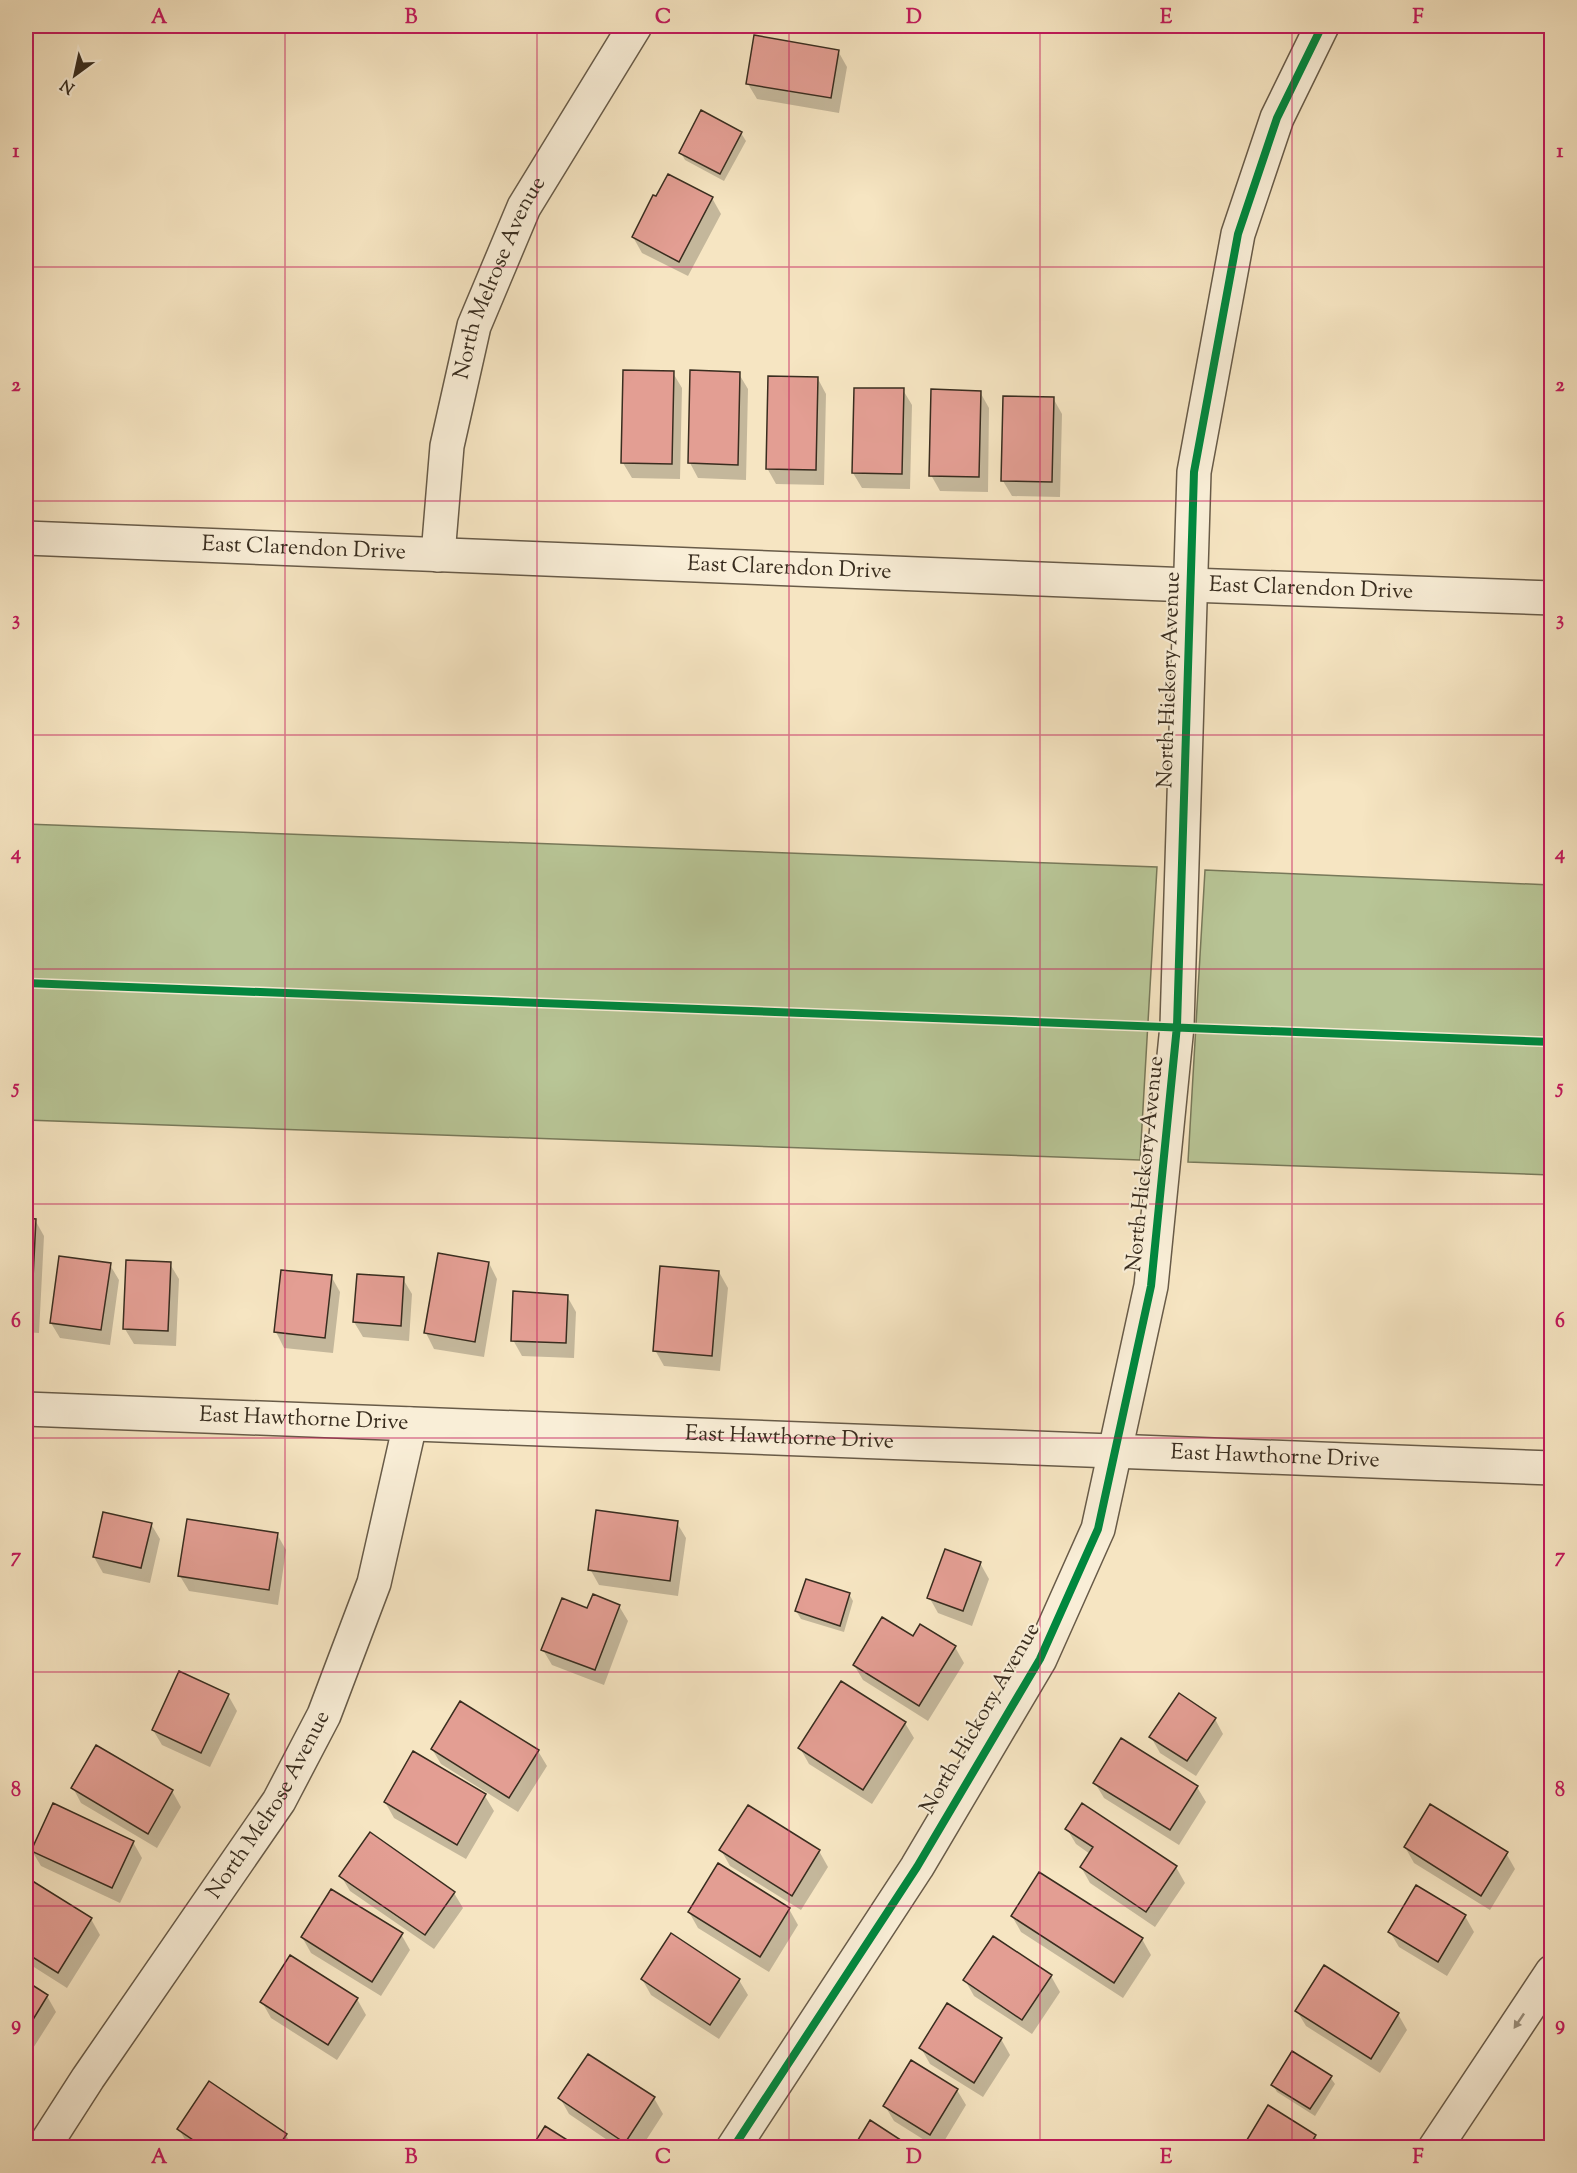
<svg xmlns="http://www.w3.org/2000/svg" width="1577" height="2173" viewBox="0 0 1577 2173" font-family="'Sorts Mill Goudy',serif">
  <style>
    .green { fill: #b8c596; stroke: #78795a; stroke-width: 1.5 }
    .shadow { fill: #0003 }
    .building { fill: #e39e93; stroke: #392d1f; stroke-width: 1.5 }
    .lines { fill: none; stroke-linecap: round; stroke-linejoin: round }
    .minor-casing { stroke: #685b48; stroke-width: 36 }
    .minor { stroke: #f9eed7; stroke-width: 33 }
    .cycleway-casing { stroke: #f9eed7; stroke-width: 11 }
    .cycleway { stroke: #00873e; stroke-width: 8 }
    .oneway { fill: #998e7b }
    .grid { fill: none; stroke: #c2185b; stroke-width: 1.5; stroke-opacity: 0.55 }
    .labels { text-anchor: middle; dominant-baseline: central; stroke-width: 4.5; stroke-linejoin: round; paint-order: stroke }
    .street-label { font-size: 22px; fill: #392d1f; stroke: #f9eed7 }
    .neatline { fill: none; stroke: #c2185b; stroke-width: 2 }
    .grid-label { font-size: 20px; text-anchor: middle; font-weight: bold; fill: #c2185b }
  </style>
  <rect width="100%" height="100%" fill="#f6e5c2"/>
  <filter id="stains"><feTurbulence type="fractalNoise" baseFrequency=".00333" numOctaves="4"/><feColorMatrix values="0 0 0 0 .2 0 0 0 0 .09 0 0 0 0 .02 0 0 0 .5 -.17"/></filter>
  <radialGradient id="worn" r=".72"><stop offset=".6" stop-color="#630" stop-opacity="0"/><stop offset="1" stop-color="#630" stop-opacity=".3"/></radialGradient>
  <path class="green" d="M26,824L1157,867L1140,1160L26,1120Z
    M1205,870L1551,885V1175L1188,1162Z"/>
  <path class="shadow" d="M838,51L847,67L839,113L757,99L748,84Z
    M702,112L741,133L746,141L724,181L685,160L681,153Z
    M712,198L721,214L688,276L642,253L633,237Z
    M673,373L682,388L680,479L632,478L623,463Z
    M739,374L748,389L746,480L698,478L690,463Z
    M818,379L826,394L824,485L776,484L767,468Z
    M903,390L912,405L910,489L862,488L853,473Z
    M980,392L989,408L988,492L940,491L931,475Z
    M1053,398L1062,414L1060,497L1012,496L1003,481Z
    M26,1220H35L44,1236L39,1333L26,1332Z
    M489,1263L497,1279L484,1357L434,1349L426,1333Z
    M170,1264L179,1279L176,1346L134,1344L125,1329Z
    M110,1265L119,1280L110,1345L60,1338L51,1323Z
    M719,1272L728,1288L720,1371L664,1366L655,1350Z
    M331,1276L340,1292L333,1353L284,1348L276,1332Z
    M403,1279L412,1294L409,1341L363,1337L354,1322Z
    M567,1296L576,1312L574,1358L522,1356L513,1340Z
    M677,1523L686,1538L678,1596L599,1585L590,1569Z
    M151,1524L160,1539L150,1583L103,1573L94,1557Z
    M277,1534L286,1550L278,1605L189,1591L180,1576Z
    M980,1563L989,1579L972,1626L938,1613L929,1597Z
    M849,1594L853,1601L844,1632L801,1619L796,1611Z
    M619,1606L628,1621L604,1685L552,1665L543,1650L588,1610Z
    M913,1638L955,1647L964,1663L928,1721L863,1680L854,1665Z
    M228,1695L237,1711L210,1767L162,1745L153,1730Z
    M1215,1719L1223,1734L1196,1776L1160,1753L1151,1737Z
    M905,1723L914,1738L872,1804L809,1764L800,1748Z
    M97,1747L172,1791L181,1807L157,1848L81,1803L73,1788Z
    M432,1749L538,1751L547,1766L518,1812L441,1764Z
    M1095,1783L1197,1787L1206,1802L1179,1845L1104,1798Z
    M485,1796L494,1811L466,1859L394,1818L385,1802Z
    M1067,1829L1176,1867L1185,1883L1155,1927L1090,1883L1081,1867L1090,1854L1076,1844Z
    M133,1842L142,1858L120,1903L41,1866L32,1851Z
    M1405,1847L1506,1853L1515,1869L1490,1910L1414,1863Z
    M721,1850L819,1851L828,1867L801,1910L730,1866Z
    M1040,1874L1142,1939L1151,1955L1123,1998L1021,1932L1012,1916Z
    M341,1876L454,1893L463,1908L434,1949L350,1891Z
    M26,1879L91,1919L100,1935L67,1988L26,1962Z
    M789,1909L798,1925L769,1972L698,1928L689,1912Z
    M1465,1916L1474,1932L1447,1976L1399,1947L1390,1932Z
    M401,1934L410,1950L381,1996L311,1953L302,1937Z
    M1325,1967L1398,2014L1407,2030L1380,2073L1306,2026L1297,2011Z
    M1051,1976L1060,1992L1032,2034L974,1996L965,1980Z
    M642,1979L739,1980L748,1995L719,2039L651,1995Z
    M26,1983L47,1996L56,2012L30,2053L26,2051Z
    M357,1999L366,2015L337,2060L271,2018L262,2002Z
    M1001,2039L1010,2055L983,2097L930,2064L921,2048Z
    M1330,2077L1335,2084L1315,2116L1277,2092L1273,2085Z
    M957,2090L966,2105L940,2148H937L894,2121L885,2106Z
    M560,2098H654L663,2114L641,2148H619L569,2114Z
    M179,2129L286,2135L293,2148H192L188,2145Z
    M1315,2136L1322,2148H1244Z"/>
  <path class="building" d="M754,35L839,50L831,98L746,84Z
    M701,110L742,132L720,174L679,153Z
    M668,174L713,197L679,262L632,237L653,195L656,196Z
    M623,370L674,371L672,464L621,463Z
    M690,370L740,372L738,465L688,463Z
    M768,376L818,377L816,470L766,469Z
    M854,388H904L902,474L852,473Z
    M931,389L981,391L979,477L929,476Z
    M1003,396L1054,397L1052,482L1001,481Z
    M26,1218L36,1219L31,1318L26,1317Z
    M438,1253L489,1262L475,1342L424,1333Z
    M59,1256L111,1263L101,1330L50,1323Z
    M126,1260L171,1262L168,1331L123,1329Z
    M660,1266L719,1271L712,1356L653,1351Z
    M281,1270L332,1275L325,1338L274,1332Z
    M357,1274L404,1277L401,1326L353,1322Z
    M513,1291L568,1295L566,1343L511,1341Z
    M596,1510L678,1521L670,1581L588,1570Z
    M103,1512L152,1523L141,1568L93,1557Z
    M187,1519L278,1533L269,1590L178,1576Z
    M945,1549L981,1562L963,1611L927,1598Z
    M806,1579L850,1593L840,1626L795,1611Z
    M593,1594L620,1605L595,1670L541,1650L562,1598L587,1608Z
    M882,1617L913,1636L920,1624L956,1646L919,1706L853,1665Z
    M179,1671L229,1694L201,1753L152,1730Z
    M841,1681L906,1722L863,1790L798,1748Z
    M1179,1693L1216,1718L1187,1761L1149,1737Z
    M460,1701L539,1750L509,1798L431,1749Z
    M1121,1738L1198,1786L1170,1830L1093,1783Z
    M96,1745L173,1790L148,1834L71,1788Z
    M413,1751L486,1794L457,1845L384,1802Z
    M53,1803L134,1841L112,1888L31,1851Z
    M1082,1803L1177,1866L1146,1912L1080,1867L1093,1847L1065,1829Z
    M1430,1804L1508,1852L1481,1896L1404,1847Z
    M748,1805L820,1850L792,1896L719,1850Z
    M370,1832L455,1892L425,1935L339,1876Z
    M718,1863L790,1908L760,1957L688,1912Z
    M1039,1872L1143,1938L1114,1983L1011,1916Z
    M26,1877L92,1918L58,1973L26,1953Z
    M1416,1885L1466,1915L1438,1962L1388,1932Z
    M331,1889L403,1933L372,1982L301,1937Z
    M671,1933L740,1979L710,2025L641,1979Z
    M993,1936L1052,1975L1022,2020L963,1980Z
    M290,1955L358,1998L328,2045L260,2002Z
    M1324,1965L1399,2013L1371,2059L1295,2011Z
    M26,1981L48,1995L26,2031Z
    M947,2003L1002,2038L974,2083L919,2048Z
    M1292,2051L1332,2076L1310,2109L1271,2085Z
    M588,2054L655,2097L625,2143L558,2098Z
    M911,2060L958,2089L930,2135L883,2106Z
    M209,2081L287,2134L277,2148H205L177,2129Z
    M1268,2105L1316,2135L1308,2148H1242Z
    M870,2120L913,2148H853Z
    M545,2126L580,2148H531Z"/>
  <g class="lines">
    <defs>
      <g id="minor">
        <path id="s1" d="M26,538L1190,585L1552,598"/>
        <path id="s2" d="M438,555L447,446L474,326L524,207L635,26"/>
        <path id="s3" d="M26,1409L1552,1468"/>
        <path id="s4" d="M43,2148L88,2078L279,1801L324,1715L374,1583L410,1424"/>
        <path d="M733,2148L917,1867L1040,1659L1098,1529L1151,1286L1177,1026L1194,472L1238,234L1277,118L1322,26"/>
        <path d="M1435,2148L1552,1972"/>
      </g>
    </defs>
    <use href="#minor" class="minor-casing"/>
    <use href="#minor" class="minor"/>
    <defs>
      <path id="cycleway" d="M26,983L1552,1042
        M733,2148L917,1867L1040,1659L1098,1529L1151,1286L1177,1026L1194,472L1238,234L1277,118L1322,26"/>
    </defs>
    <use href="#cycleway" class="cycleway-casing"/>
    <use href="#cycleway" class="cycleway"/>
  </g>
  <defs><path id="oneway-solid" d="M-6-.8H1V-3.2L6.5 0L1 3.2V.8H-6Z" transform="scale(1.5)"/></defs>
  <use class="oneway" href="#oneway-solid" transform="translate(1519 2021) rotate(124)"/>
  <path class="grid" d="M285,26V2148M537,26V2148M789,26V2148M1040,26V2148M1292,26V2148M26,267H1552M26,501H1552M26,735H1552M26,969H1552M26,1204H1552M26,1438H1552M26,1672H1552M26,1906H1552"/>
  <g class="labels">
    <g class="street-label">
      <text stroke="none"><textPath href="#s2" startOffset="286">North Melrose Avenue</textPath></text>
      <text stroke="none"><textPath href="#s1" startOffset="278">East Clarendon Drive</textPath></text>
      <text stroke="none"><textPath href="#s1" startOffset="764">East Clarendon Drive</textPath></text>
      <text stroke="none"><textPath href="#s1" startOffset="1286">East Clarendon Drive</textPath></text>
      <text transform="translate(1170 680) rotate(-88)">North Hickory Avenue</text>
      <text transform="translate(1146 1164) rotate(-84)">North Hickory Avenue</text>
      <text stroke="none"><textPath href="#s3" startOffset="278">East Hawthorne Drive</textPath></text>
      <text stroke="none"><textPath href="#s3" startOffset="764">East Hawthorne Drive</textPath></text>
      <text stroke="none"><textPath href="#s3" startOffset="1250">East Hawthorne Drive</textPath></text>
      <text transform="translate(981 1719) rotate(-60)">North Hickory Avenue</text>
      <text stroke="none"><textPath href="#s4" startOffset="411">North Melrose Avenue</textPath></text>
    </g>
  </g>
  <rect width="1577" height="2173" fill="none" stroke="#f6e5c2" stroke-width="66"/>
  <g transform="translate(75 75) rotate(213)" stroke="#f9eed7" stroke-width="4.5" paint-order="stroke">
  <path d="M0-4.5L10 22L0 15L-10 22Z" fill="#392d1f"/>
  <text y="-9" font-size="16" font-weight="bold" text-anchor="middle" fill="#392d1f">N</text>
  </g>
  <rect x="33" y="33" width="1511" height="2107" class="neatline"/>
  <g class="grid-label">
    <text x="159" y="23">A</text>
    <text x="411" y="23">B</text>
    <text x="663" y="23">C</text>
    <text x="914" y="23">D</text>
    <text x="1166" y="23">E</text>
    <text x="1418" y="23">F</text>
    <text x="16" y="157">1</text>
    <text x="1560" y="157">1</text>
    <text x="16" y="391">2</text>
    <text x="1560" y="391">2</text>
    <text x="16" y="625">3</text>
    <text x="1560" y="625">3</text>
    <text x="16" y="859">4</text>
    <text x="1560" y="859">4</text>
    <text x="16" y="1093">5</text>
    <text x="1560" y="1093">5</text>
    <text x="16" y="1327">6</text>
    <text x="1560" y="1327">6</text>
    <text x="16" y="1562">7</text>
    <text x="1560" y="1562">7</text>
    <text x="16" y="1796">8</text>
    <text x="1560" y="1796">8</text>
    <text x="16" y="2030">9</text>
    <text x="1560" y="2030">9</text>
    <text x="159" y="2163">A</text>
    <text x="411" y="2163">B</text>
    <text x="663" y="2163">C</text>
    <text x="914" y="2163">D</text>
    <text x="1166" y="2163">E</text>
    <text x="1418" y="2163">F</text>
  </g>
  <rect width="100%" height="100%" filter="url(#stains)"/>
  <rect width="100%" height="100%" fill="url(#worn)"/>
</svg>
